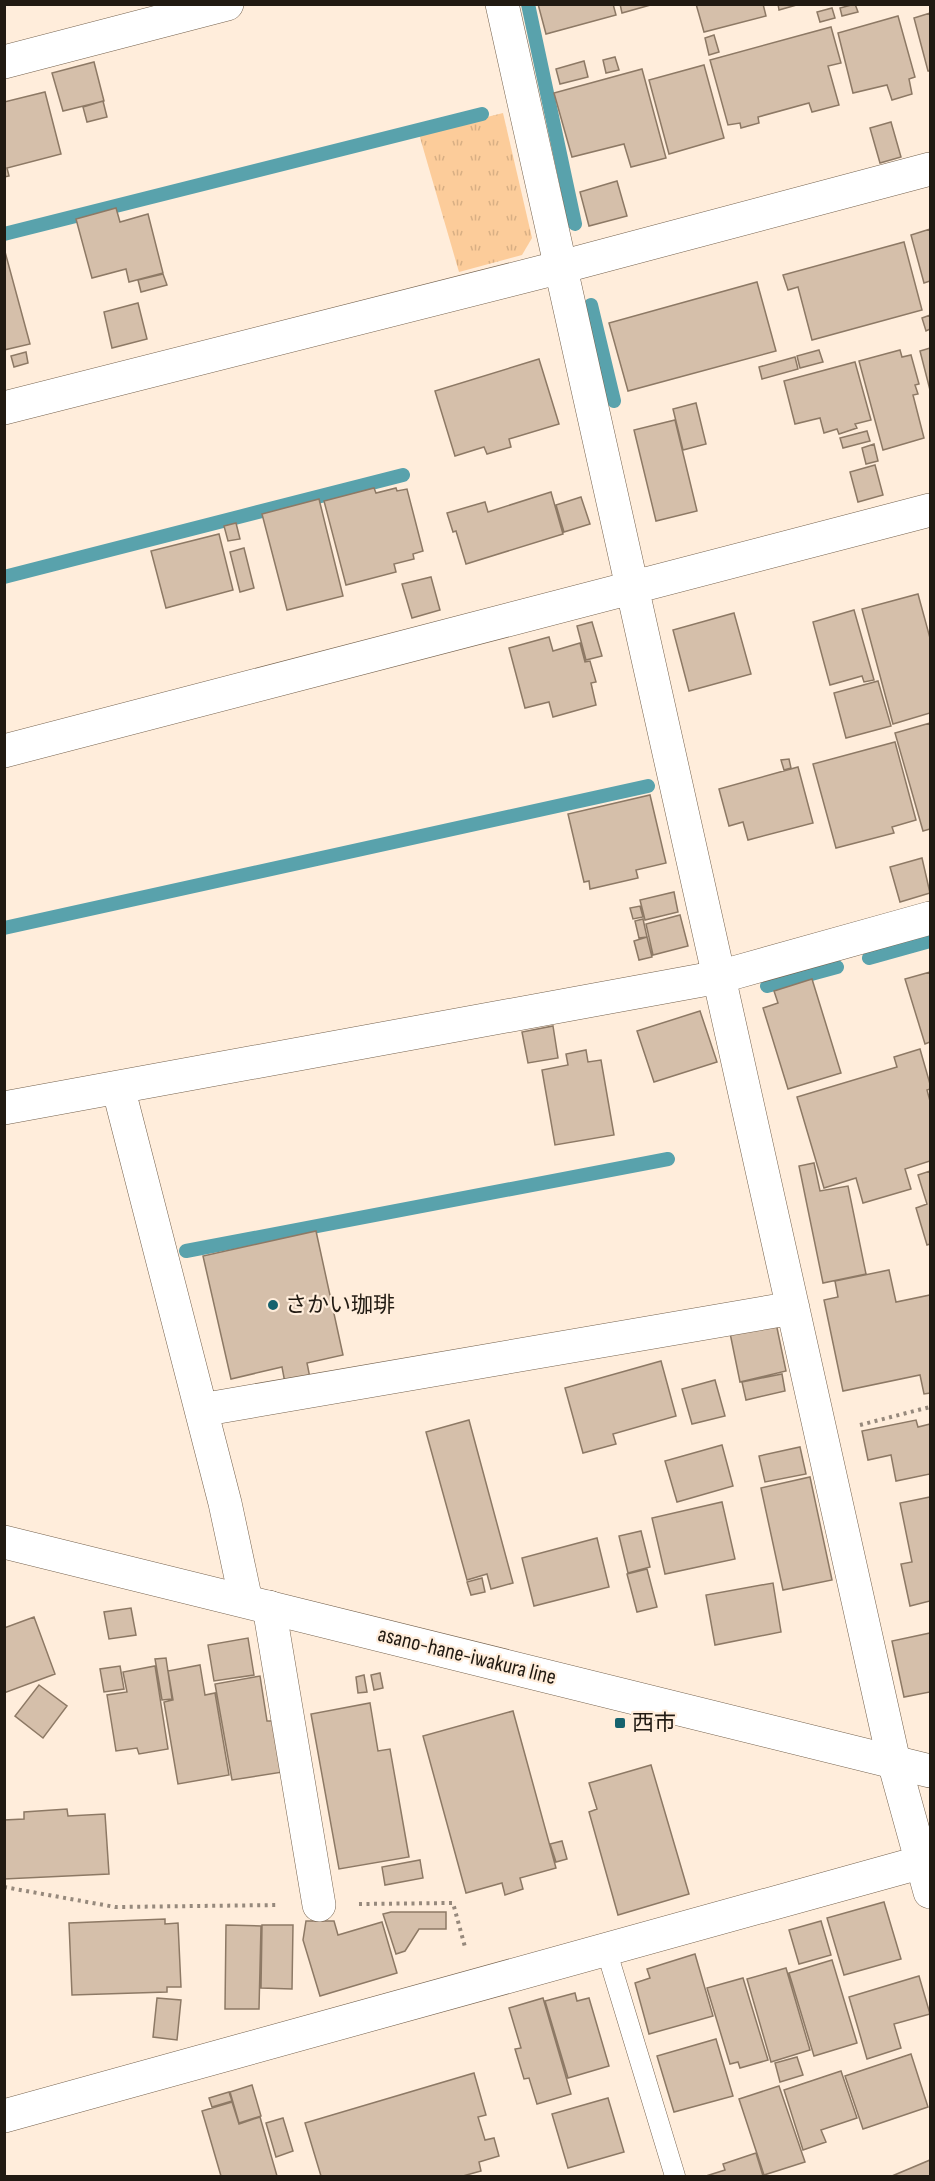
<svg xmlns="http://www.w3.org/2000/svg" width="935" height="2181" viewBox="0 0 935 2181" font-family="'Sofia Sans Condensed','Noto Sans JP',sans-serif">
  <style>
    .grass { fill: url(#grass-tufts) }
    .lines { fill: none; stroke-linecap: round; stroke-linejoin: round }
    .stream { stroke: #59a2ac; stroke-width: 14 }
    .building { fill: #d5bfaa; stroke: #8d7965; stroke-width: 1.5 }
    .service-casing { stroke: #75624e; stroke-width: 21 }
    .minor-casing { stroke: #75624e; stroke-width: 34 }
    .secondary-casing { stroke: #75624e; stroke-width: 34 }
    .path { stroke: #96897c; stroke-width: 4; stroke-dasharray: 3 4.5; stroke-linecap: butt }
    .service { stroke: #fff; stroke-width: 20 }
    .minor { stroke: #fff; stroke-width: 33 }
    .secondary { stroke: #fff; stroke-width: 33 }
    .poi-dot { fill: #16626d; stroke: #ffeddb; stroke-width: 2 }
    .labels { text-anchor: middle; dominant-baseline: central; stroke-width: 4.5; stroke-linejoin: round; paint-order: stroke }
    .poi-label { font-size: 22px; fill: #211a12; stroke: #ffeddb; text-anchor: start }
    .street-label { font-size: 22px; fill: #211a12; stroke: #ffeddb }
  </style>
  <defs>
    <pattern id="grass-tufts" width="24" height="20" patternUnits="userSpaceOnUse" patternTransform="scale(1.5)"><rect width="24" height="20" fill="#fccc9a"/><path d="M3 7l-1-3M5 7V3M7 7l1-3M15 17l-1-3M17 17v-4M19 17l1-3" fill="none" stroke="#d8af84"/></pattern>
  </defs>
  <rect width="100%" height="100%" fill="#ffeddb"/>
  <path class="grass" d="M503,113L532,238L522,255L459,272L419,134Z"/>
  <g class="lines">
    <path class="stream" d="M528,4L575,224
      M4,234L482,114
      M591,305L614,401
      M4,577L403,475
      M4,928L648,786
      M869,958L930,941
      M767,986L837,967
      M186,1251L668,1159"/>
  </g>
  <path class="building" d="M538,4H613L616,15L546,34Z
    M620,4H654L622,13Z
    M696,4H763L766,16L704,32Z
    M778,4H800L779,10Z
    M855,4L858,12L842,16L840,8Z
    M832,8L835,18L820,22L817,12Z
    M930,13V71H928L914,18Z
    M898,16L915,77L909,79L912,94L892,100L887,85L853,93L838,33Z
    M831,27L841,63L828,66L839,105L812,112L809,103L758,117L759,123L741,128L740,123L728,125L710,60Z
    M714,35L719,52L709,55L705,38Z
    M615,57L619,70L606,73L603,60Z
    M584,61L588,77L560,84L556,69Z
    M94,62L104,101L63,111L52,73Z
    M704,65L724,138L669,154L649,80Z
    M642,69L666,158L631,167L624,144L572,157L554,93Z
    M45,92L61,154L7,168L9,176L4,177V102Z
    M103,101L107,117L87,122L83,107Z
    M891,122L901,157L880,163L870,128Z
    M617,181L627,216L589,226L580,192Z
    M116,208L120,222L148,214L163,273L129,282L126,269L92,278L76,219Z
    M930,229V281L924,283L911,235Z
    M904,242L922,310L812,340L798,287L788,290L783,275Z
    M4,248L30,344L4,350Z
    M163,274L167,285L141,292L138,280Z
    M757,282L776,351L628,391L609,323Z
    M138,303L147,339L112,348L104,312Z
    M930,315V329L926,331L922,318Z
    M930,348V390L920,351Z
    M819,350L823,362L800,368L797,356Z
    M900,350L902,357L911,355L919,384L915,385L918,394L913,395L924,438L883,450L859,361Z
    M26,352L28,363L14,367L11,356Z
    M795,357L798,369L762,379L759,367Z
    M539,359L559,424L509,439L511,447L487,454L484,447L455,456L435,391Z
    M855,362L871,420L855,424L857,428L839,434L837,429L824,433L820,418L795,424L784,381Z
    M696,403L706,444L683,450L673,409Z
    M675,420L697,511L656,521L634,430Z
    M867,431L870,441L843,448L840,438Z
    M874,444L878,461L866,464L862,448Z
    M875,465L883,495L858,502L850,472Z
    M374,488L376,493L396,488L397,491L407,489L423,551L413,554L414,559L394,564L396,572L346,585L324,501Z
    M551,492L563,534L466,564L456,531L453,532L447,513L485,502L488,512Z
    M581,497L590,524L564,532L556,505Z
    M319,499L343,596L287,610L262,514Z
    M236,523L240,539L228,541L224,526Z
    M219,534L233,590L166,608L151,551Z
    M244,548L254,588L240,592L230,552Z
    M431,577L440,610L412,618L402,584Z
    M918,594L930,638V713L893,724L862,609Z
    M854,610L874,680L864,682L862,676L830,685L813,622Z
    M734,613L751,674L689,691L673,630Z
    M592,622L602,656L586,660L577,626Z
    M549,637L553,651L580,643L585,662L590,661L596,682L591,683L596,705L553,717L549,702L525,708L509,648Z
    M878,681L891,726L846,738L834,693Z
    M930,723V829L923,831L895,733Z
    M895,742L916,820L892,827L894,833L836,848L813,764Z
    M789,759L791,768L784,770L781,760Z
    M798,767L813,823L748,840L743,822L729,826L719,789Z
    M650,795L666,863L636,870L638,878L590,889L589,881L584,882L568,814Z
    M922,858L930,893L900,902L890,867Z
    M674,892L678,912L645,920L640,900Z
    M640,906L643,917L633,919L630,908Z
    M680,915L688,946L653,955L646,924Z
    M643,919L647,937L639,938L635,921Z
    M647,937L652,957L639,960L634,941Z
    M930,972V1042L925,1044L905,979Z
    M812,979L841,1073L788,1089L763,1008L778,1003L774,991Z
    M700,1011L717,1062L654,1082L637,1031Z
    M553,1026L558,1058L528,1063L522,1032Z
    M920,1049L930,1084V1089L927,1090L930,1101V1161L905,1169L911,1189L863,1203L856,1178L824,1188L797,1097L897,1067L894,1057Z
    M586,1050L588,1062L601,1060L614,1135L555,1145L542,1070L568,1065L566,1054Z
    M814,1163L820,1191L848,1186L866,1274L823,1283L799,1166Z
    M930,1171V1244L927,1245L916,1208L927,1204L918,1175Z
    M316,1231L343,1355L307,1363L310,1378L285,1383L282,1367L231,1379L203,1256Z
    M889,1270L896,1302L930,1295V1393L924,1394L920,1375L843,1391L824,1300L838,1297L835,1281Z
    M776,1323L786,1371L740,1382L730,1333Z
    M661,1361L676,1416L613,1434L616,1444L583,1453L565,1388Z
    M782,1374L785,1391L746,1400L742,1382Z
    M715,1380L725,1416L692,1424L682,1389Z
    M469,1420L513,1583L491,1589L487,1574L467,1580L426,1432Z
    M916,1420L918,1427L930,1424V1474L896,1481L891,1455L868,1460L862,1431Z
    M722,1445L733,1486L677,1502L665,1461Z
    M800,1447L806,1474L765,1482L759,1456Z
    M810,1477L832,1580L783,1590L761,1488Z
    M930,1497V1601L910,1606L901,1564L912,1562L900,1503Z
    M722,1502L735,1559L665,1574L652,1518Z
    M641,1531L650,1567L628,1573L619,1536Z
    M597,1538L609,1587L534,1606L522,1558Z
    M647,1569L657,1607L637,1612L627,1574Z
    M482,1578L485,1592L471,1595L467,1582Z
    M773,1583L781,1632L715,1645L706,1595Z
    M131,1608L136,1635L109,1639L104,1612Z
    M34,1617L55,1674L4,1693V1628Z
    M930,1633V1692L904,1697L892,1641Z
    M248,1638L254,1675L214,1681L208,1645Z
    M166,1658L172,1699L162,1700L155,1659Z
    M200,1665L205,1695L215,1693L229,1775L178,1784L164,1702L173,1700L168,1671Z
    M120,1666L124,1689L104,1692L100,1669Z
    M155,1666L168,1749L139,1754L137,1748L116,1751L107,1695L127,1692L123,1672Z
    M380,1673L383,1688L374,1690L371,1675Z
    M364,1675L367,1692L358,1693L356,1677Z
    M260,1676L267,1721H274L283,1772L232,1780L215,1684Z
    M39,1685L67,1706L43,1738L15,1716Z
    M370,1703L378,1751L390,1749L409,1857L339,1869L311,1714Z
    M513,1711L556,1868L520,1878L523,1889L505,1895L502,1883L466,1893L423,1736Z
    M651,1765L689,1894L618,1915L589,1812L597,1809L589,1783Z
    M67,1809L68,1816L105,1814L109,1874L4,1879V1820L24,1819V1812Z
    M562,1841L567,1859L556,1862L550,1844Z
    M420,1860L423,1878L385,1885L382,1867Z
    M884,1902L901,1959L844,1975L827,1918Z
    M391,1912H446V1929H419L405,1951L396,1954L383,1914Z
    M165,1919V1924L178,1923L181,1987H167V1992L72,1995L69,1923Z
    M306,1921H334L338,1935L382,1922L397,1973L320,1996L303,1940Z
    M821,1921L831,1955L799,1964L789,1930Z
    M226,1925L261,1926L259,2009H225Z
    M262,1925H293L292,1989L261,1988Z
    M695,1954L713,2016L649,2034L635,1983L650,1978L647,1969Z
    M832,1960L857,2043L814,2056L789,1973Z
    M786,1968L810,2050L771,2062L747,1979Z
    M919,1976L930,2014L894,2024L901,2048L867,2059L849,1997Z
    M743,1978L768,2060L740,2068L738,2062L730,2064L707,1988Z
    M575,1993L577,2001L589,1998L609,2066L568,2078L545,2001Z
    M157,1998L181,2000L177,2040L153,2037Z
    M543,1998L571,2094L537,2104L529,2078L524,2079L515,2049L521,2048L509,2008Z
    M716,2039L733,2096L674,2112L657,2056Z
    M911,2054L928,2107L863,2129L845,2076Z
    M797,2057L803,2075L780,2082L775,2063Z
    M841,2071L857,2118L821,2130L826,2142L803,2150L784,2090Z
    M474,2073L486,2115L478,2117L485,2140L494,2138L499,2156L479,2162L481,2171L463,2176H321L305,2123Z
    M252,2085L261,2116L239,2123L230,2092Z
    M779,2086L805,2162L764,2175L739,2099Z
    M229,2092L232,2101L212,2107L209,2098Z
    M608,2098L624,2152L568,2168L552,2114Z
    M232,2102L239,2124L260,2117L277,2176H221L202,2111Z
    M283,2118L293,2151L276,2157L266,2123Z
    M756,2153L763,2176H706L725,2170L723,2164Z
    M930,2160V2176H892Z"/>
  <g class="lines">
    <defs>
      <path id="service" d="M606,1949L675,2176"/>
      <path id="minor" d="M502,4L894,1762L930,1892
        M4,62L227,4
        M4,408L561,267L930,169
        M4,751L930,510
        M118,1087L225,1503L246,1601
        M4,1108L719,977L930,918
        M201,1410L793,1308
        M269,1607L319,1905
        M4,2116L922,1862L930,1855"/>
      <path id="secondary" d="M4,1542L930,1771"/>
    </defs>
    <use href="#service" class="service-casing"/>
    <use href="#minor" class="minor-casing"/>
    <use href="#secondary" class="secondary-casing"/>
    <path class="path" d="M860,1425L930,1407
      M4,1887L115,1907L279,1905
      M359,1904L453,1903L465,1947"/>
    <use href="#service" class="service"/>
    <use href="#minor" class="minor"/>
    <use href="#secondary" class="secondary"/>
  </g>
  <g class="poi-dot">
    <circle cx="273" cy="1305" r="6"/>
    <rect x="614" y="1717" width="12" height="12" rx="3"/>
  </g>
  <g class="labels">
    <g class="poi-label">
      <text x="285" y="1305">さかい珈琲</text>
      <text x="632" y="1723">西市</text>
    </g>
    <g class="street-label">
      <text transform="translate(467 1656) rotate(14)">asano-hane-iwakura line</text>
    </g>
  </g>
  <rect width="935" height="2181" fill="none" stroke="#211a12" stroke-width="12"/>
</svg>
